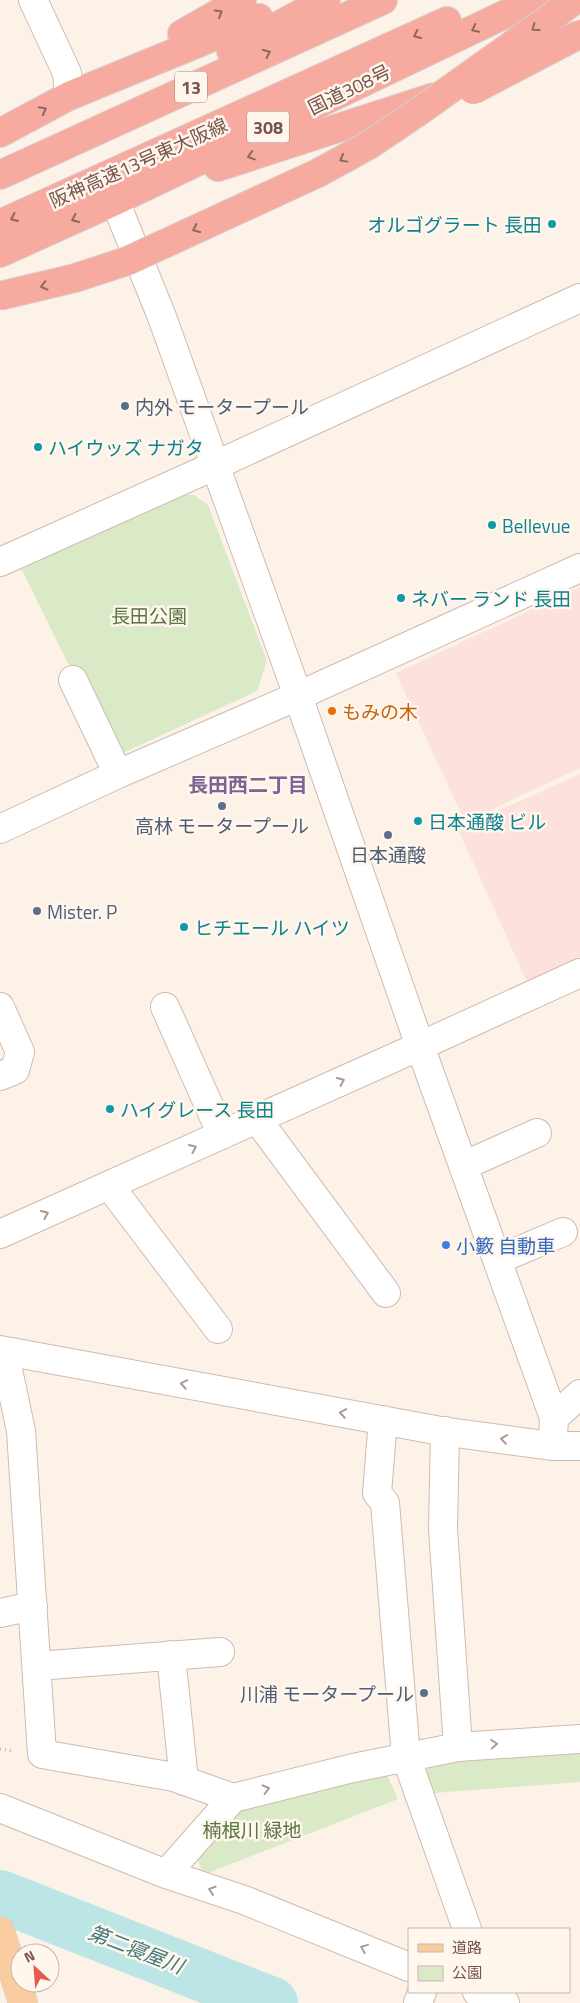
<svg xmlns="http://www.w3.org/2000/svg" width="580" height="2003" viewBox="0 0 580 2003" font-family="'Titillium Web','Noto Sans JP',sans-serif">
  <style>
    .commercial { fill: #fce1dc }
    .green { fill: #daeac6 }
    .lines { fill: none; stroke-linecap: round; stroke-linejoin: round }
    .river { stroke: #bce6e6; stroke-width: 52 }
    .minor-casing { stroke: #d1bab0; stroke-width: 30 }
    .major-casing { stroke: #d9cfcd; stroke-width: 30 }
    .highway-casing { stroke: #d9cfcd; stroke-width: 30 }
    .path { stroke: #d7afa2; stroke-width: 3; stroke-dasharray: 1 4; stroke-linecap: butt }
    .minor { stroke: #fff; stroke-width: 28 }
    .major { stroke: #facda1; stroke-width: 28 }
    .highway { stroke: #f6aaa0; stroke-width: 28 }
    .highway-bridge-casing { stroke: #d9cfcd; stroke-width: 30; stroke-linecap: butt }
    .highway-bridge { stroke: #f6aaa0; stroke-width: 28 }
    .oneway { stroke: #90665d }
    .oneway2 { stroke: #ad9994 }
    .culture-dot { fill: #0f9aa8; stroke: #fff6ee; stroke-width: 2 }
    .service-dot { fill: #5c6f8a; stroke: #fff6ee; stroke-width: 2 }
    .food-dot { fill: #e8710a; stroke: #fff6ee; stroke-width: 2 }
    .shop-dot { fill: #3f7fe0; stroke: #fff6ee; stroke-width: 2 }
    .labels { text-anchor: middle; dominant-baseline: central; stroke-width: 5; stroke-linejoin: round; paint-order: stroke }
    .shield { fill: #fff6ee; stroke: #a0857d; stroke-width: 1 }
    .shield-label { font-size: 18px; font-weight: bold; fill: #77554c }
    .street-label { font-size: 19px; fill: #77554c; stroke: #fff6ee }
    .culture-label { font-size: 19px; fill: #0d838f; stroke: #fff6ee; text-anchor: start }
    .service-label { font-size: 19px; fill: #4e5e75; stroke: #fff6ee; text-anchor: start }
    .park-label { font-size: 19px; fill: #587641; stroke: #fff6ee }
    .food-label { font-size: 19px; fill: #c56008; stroke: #fff6ee; text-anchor: start }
    .shop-label { font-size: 19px; fill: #366cbe; stroke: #fff6ee; text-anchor: start }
    .neighbourhood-label { font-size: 20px; font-weight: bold; fill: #7c6493; stroke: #fff6ee }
    .water-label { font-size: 20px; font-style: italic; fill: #3f7a7c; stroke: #fff6ee }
  </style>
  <rect width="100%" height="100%" fill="#fcf2e8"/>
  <path class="commercial" d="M580,587V768L465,822L396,673Z
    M580,774V957L527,982L458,829Z"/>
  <path class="green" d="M179,495H194L208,505L267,661L257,691L114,757L20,566Z
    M580,1746V1782L434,1793L425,1773L435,1755Z
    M386,1773L398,1799L203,1875L196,1854L237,1808Z"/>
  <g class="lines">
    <path class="river" d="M0,1896L272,2003"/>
    <defs>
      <path id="minor" d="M33,0L67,73L69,96
        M115,201L162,317L298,696L420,1046L554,1418
        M0,562L214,466L580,298
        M73,680L118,774
        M0,829L118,774L298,696L580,568
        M0,1007L20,1052L15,1070L0,1076
        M165,1007L222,1135
        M257,1119L386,1293
        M463,1166L537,1133
        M109,1185L218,1329
        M0,1234L420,1046L580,973
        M497,1260L563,1232
        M0,1350L441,1431L552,1446H580
        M4,1351L21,1431L42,1754L174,1777L233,1798
        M383,1420L377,1493L385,1503L406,1757L467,1929
        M445,1431L443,1529L458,1747
        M553,1435L554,1418L580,1394
        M0,1613L33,1606
        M171,1655L184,1781
        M37,1666L220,1652
        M0,1808L166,1874L244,1900L409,1967
        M166,1874L233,1798L353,1768L458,1747L580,1739
        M477,1992L505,2003
        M418,2003L422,1992"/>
      <path id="major" d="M0,1931L23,2003"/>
      <path id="highway" d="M182,34L242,0
        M231,51L326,0
        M0,133L69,96L259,18
        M218,167L434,97
        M0,175L383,0
        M0,224L447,21
        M0,253L115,201L535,0"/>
    </defs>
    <use href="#minor" class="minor-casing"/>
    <use href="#major" class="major-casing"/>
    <use href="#highway" class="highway-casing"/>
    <path class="path" d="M0,1749L14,1751"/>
    <use href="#minor" class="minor"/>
    <use href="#major" class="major"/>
    <use href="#highway" class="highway"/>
    <defs>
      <path id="highway-bridge" d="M473,90L580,34
        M0,296L75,278L127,261L318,173L369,145L418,112L575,0"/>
    </defs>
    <use href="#highway-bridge" class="highway-bridge-casing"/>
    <use href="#highway-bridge" class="highway-bridge"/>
  </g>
  <defs><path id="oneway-chevron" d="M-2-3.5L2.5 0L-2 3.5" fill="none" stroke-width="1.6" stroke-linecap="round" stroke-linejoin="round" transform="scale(1.25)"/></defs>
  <g class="oneway">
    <use href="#oneway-chevron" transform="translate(219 13) rotate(-30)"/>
    <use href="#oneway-chevron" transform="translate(535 28) rotate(144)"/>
    <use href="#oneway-chevron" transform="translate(475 29) rotate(154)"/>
    <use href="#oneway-chevron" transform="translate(417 35) rotate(155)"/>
    <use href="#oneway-chevron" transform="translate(267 53) rotate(-25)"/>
    <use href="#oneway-chevron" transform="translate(43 110) rotate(-28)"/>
    <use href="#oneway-chevron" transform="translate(251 156) rotate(162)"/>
    <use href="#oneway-chevron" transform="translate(343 159) rotate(151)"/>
    <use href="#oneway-chevron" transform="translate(14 218) rotate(156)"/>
    <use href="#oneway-chevron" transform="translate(75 219) rotate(155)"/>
    <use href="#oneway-chevron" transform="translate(196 229) rotate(155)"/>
    <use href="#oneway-chevron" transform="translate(44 286) rotate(166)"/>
  </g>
  <g class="oneway2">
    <use href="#oneway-chevron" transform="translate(341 1081) rotate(-24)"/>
    <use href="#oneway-chevron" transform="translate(193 1148) rotate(-24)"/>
    <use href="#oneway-chevron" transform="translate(45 1214) rotate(-24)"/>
    <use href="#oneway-chevron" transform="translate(184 1384) rotate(-170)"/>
    <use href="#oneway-chevron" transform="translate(343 1413) rotate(-170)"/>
    <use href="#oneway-chevron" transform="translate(504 1439) rotate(-172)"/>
    <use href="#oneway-chevron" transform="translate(494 1744) rotate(-4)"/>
    <use href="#oneway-chevron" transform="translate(266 1789) rotate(-14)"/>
    <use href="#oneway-chevron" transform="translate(212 1890) rotate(-162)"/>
    <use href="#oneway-chevron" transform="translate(364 1948) rotate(-158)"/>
  </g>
  <g class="culture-dot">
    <circle cx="552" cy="224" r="5"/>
    <circle cx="38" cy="447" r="5"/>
    <circle cx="492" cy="525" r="5"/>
    <circle cx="401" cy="598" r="5"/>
    <circle cx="418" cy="821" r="5"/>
    <circle cx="184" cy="927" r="5"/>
    <circle cx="110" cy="1109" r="5"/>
  </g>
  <g class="service-dot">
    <circle cx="125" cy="406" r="5"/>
    <circle cx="222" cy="806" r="5"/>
    <circle cx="388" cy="835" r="5"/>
    <circle cx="37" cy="911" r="5"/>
    <circle cx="424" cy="1693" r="5"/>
  </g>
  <circle class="food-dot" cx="332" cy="711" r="5"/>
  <circle class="shop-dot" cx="446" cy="1245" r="5"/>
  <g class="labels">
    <g class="shield">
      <rect x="175" y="71.5" width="32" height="31" rx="4"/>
      <rect x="247" y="111.5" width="42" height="31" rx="4"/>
    </g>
    <g class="shield-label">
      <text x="191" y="87">13</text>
      <text x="268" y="127">308</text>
    </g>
    <g class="street-label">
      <text transform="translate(349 89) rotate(-26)">国道308号</text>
      <text transform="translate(138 162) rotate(-24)">阪神高速13号東大阪線</text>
    </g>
    <g class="culture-label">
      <text x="542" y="224" text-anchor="end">オルゴグラート 長田</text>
      <text x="48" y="447">ハイウッズ ナガタ</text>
      <text x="502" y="525">Bellevue</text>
      <text x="411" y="598">ネバー ランド 長田</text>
      <text x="428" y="821">日本通酸 ビル</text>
      <text x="194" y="927">ヒチエール ハイツ</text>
      <text x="120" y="1109">ハイグレース 長田</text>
    </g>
    <g class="service-label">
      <text x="135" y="406">内外 モータープール</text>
      <text x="222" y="825" text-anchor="middle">高林 モータープール</text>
      <text x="388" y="854" text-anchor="middle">日本通酸</text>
      <text x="47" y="911">Mister. P</text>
      <text x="414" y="1693" text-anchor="end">川浦 モータープール</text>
    </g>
    <g class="park-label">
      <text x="149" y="615">長田公園</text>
      <text x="252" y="1829">楠根川 緑地</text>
    </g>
    <g class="food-label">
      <text x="342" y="711">もみの木</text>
    </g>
    <g class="shop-label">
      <text x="456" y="1245">小籔 自動車</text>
    </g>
    <g class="neighbourhood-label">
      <text x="248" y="784">長田西二丁目</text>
    </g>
    <g class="water-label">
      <text transform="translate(136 1949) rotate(21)">第二寝屋川</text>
    </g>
  </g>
  <rect x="408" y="1928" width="162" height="65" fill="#fff6ee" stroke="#c9b6ad"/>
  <rect x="418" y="1944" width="25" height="8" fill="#facda1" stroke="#c9b6ad"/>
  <text x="452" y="1953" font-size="15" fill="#77554c">道路</text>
  <rect x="418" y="1966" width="25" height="15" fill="#daeac6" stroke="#c9b6ad"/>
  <text x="452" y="1978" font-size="15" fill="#77554c">公園</text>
  <g transform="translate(35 1968) rotate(334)"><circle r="24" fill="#fff6ee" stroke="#c9b6ad"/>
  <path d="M0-4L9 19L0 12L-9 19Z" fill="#e55b4e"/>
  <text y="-8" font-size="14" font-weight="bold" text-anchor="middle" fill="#77554c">N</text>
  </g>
</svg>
